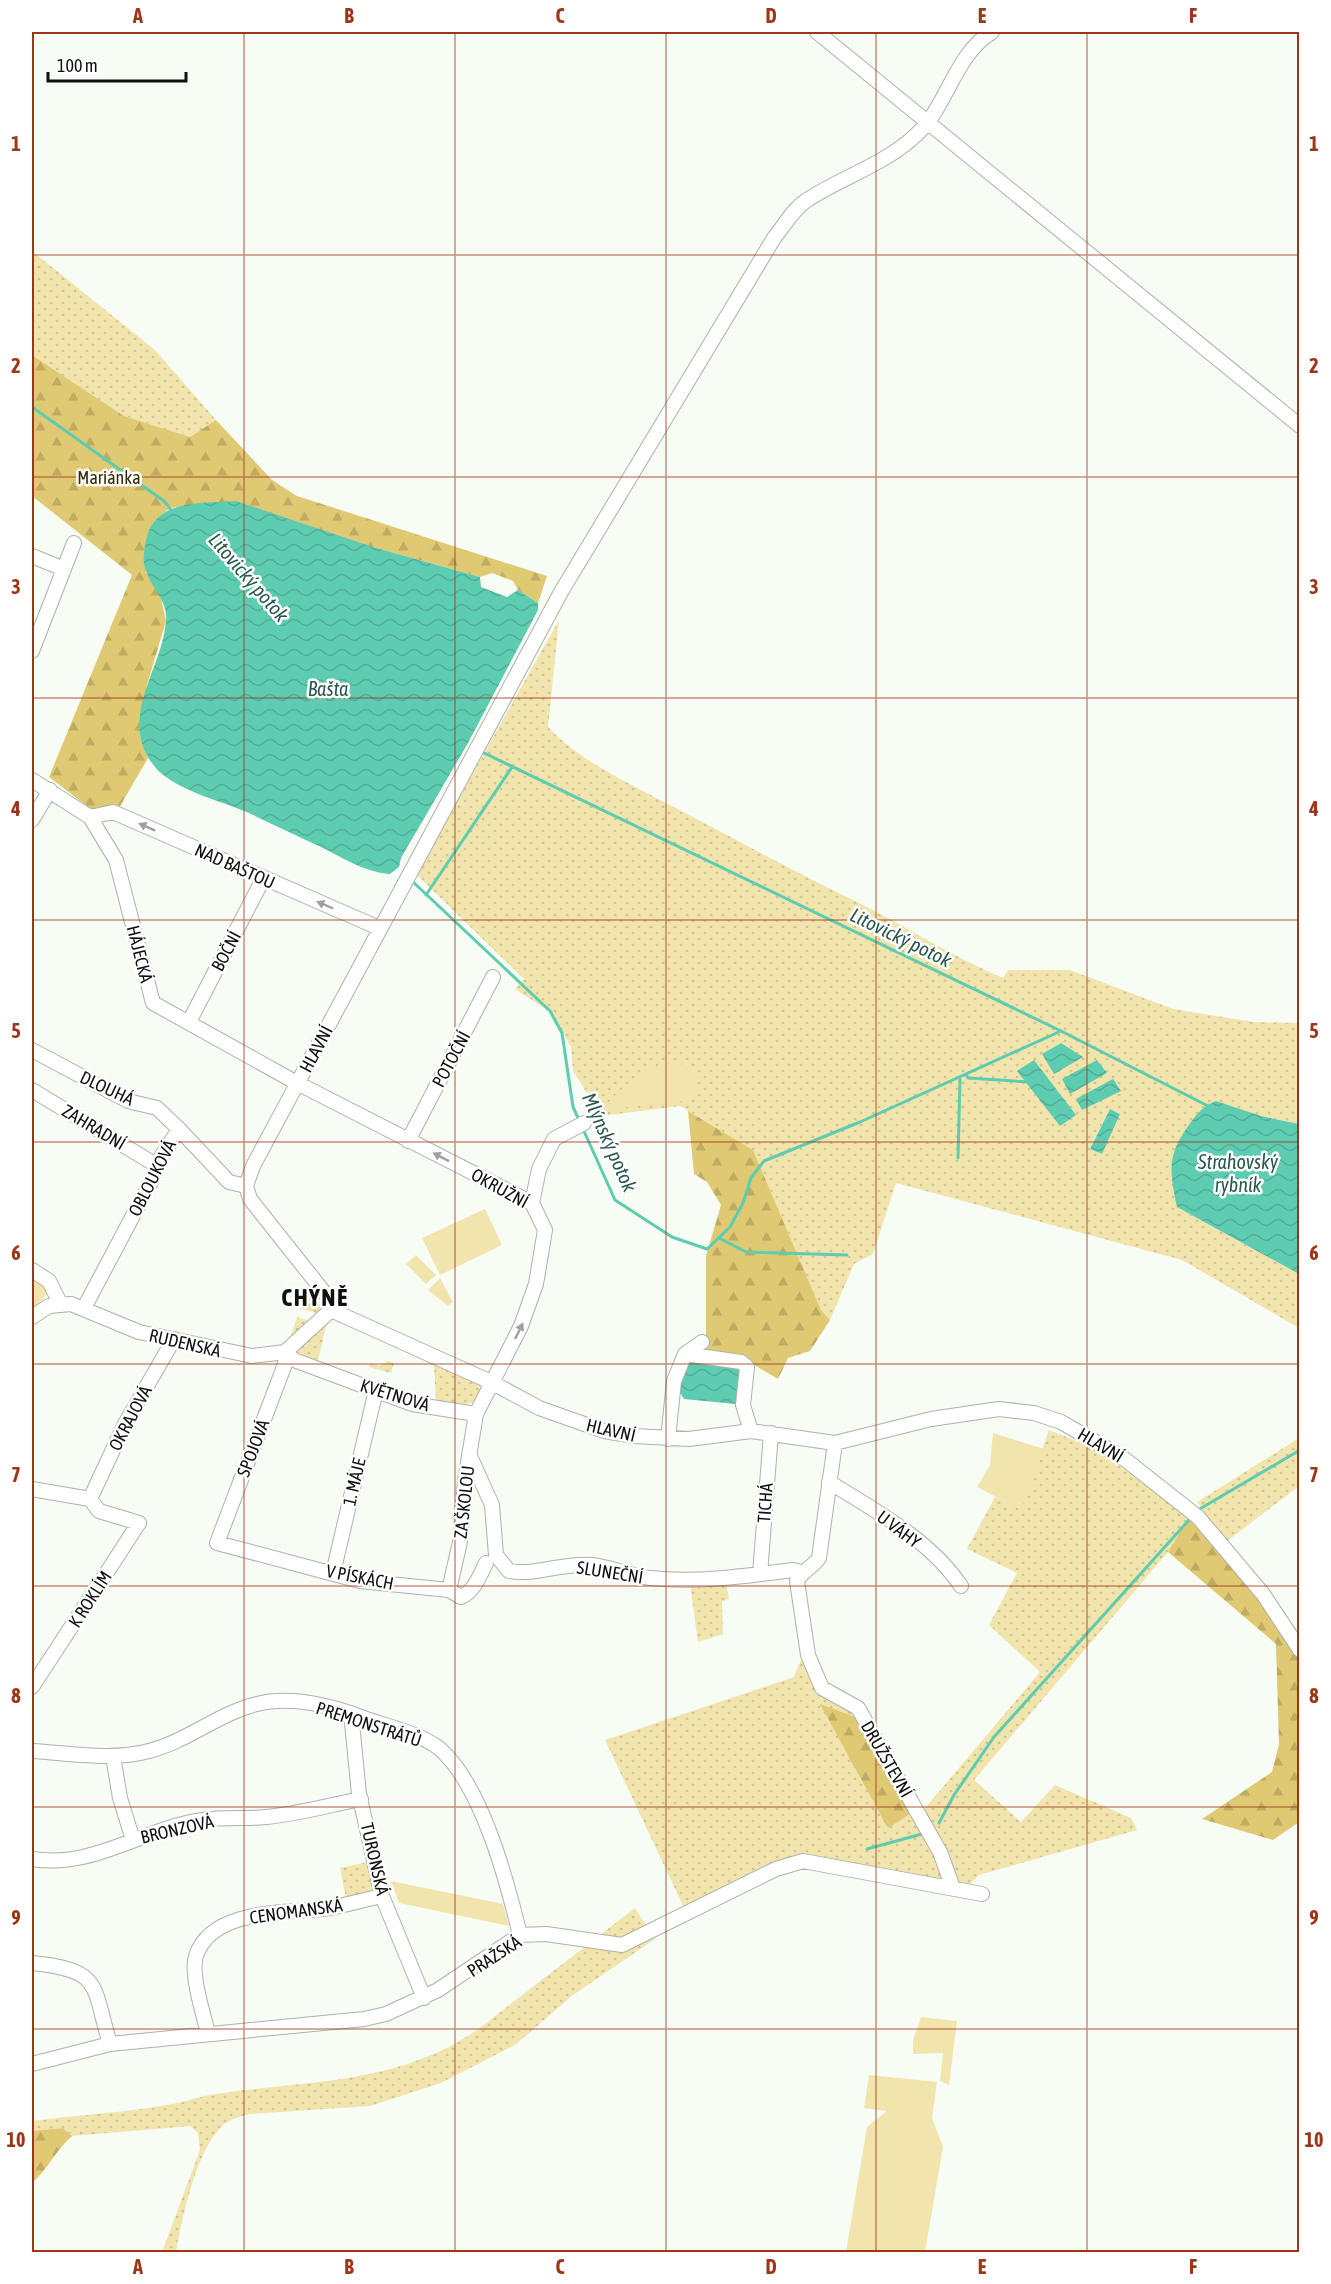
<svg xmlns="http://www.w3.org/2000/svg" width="1331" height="2284" viewBox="0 0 1331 2284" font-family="'Asap Condensed',sans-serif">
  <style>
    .grass { fill: url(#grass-dots); fill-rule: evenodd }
    .forest { fill: url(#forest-firs) }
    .green { fill: #f2e4ad }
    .water { fill: url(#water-waves) }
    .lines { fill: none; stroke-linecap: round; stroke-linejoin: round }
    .stream { stroke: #5eccb0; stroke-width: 3 }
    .minor-casing { stroke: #acb1aa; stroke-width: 16 }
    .minor { stroke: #fff; stroke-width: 14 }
    .oneway { fill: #9fa09f }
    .grid { fill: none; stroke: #9d3518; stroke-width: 1.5; stroke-opacity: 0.55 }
    .labels { text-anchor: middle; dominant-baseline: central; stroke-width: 5; stroke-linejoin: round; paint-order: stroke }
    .park-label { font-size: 18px; fill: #332902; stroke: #fff }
    .street-label { font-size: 18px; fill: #0f110e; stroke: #fff }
    .water-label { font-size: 20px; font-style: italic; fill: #2a594c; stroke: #fff }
    .district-label { font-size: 24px; font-weight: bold; letter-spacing: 1.5px; fill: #0f110e; stroke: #fff }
    .neatline { fill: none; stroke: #9d3518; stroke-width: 2 }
    .grid-label { font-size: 20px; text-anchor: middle; font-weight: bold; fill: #9d3518 }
  </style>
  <defs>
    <pattern id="grass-dots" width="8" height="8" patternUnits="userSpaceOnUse" patternTransform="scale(1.5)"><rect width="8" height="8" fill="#f2e4ad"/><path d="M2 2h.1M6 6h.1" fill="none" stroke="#cec394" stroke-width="1.8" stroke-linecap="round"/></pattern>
    <pattern id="forest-firs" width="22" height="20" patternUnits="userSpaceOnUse" patternTransform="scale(1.5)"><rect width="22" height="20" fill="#e0c973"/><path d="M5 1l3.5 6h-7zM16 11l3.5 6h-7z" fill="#bfac62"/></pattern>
    <pattern id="water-waves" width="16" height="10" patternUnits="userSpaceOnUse" patternTransform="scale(1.5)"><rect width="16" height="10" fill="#5eccb0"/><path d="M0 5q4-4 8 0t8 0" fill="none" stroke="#50ae96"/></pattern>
  </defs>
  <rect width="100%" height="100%" fill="#f7fcf4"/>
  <path class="grass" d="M32,251L155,350L216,420L190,437L124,416L32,355Z
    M559,620L548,727C580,761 625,781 666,803C731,837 795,872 861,904C909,928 953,957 1003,978L1008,970H1070L1173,1009L1254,1022L1299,1023V1124L1261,1116L1177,1207L1299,1274V1328L1182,1260L896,1183L873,1254L854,1264L830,1320L821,1310L753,1150L680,1106L593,1117L591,1099L573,1071L571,1047L552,1013L515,989L524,979L416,874ZM1110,1109L1120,1114L1101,1154L1090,1148Z
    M304,1287L318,1294L320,1310L316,1313L298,1308Z
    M297,1317L307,1320V1327L288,1344Z
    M333,1318L326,1326L318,1360L303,1356L300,1359L293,1353Z
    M388,1361L394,1363L391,1373L369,1367L371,1363L380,1366Z
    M434,1365L482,1385L479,1401L458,1406L436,1402Z
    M1049,1430L1092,1447L1178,1507L1188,1519L1168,1552L974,1780L1021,1822L1055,1785L1131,1818L1137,1830L979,1875L964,1890L803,1861L686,1912L605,1740L794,1677L808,1643L823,1686L864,1705L921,1813L1040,1672L989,1625L1017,1573L967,1549L995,1497L1021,1509Z
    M1299,1438V1486L1226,1542L1197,1502Z
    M726,1582L729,1599L722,1601L723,1634L698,1642L690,1584Z
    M368,1862L376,1892L346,1898L340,1868Z
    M635,1908L655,1939L573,1995L515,2045L441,2083L370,2106L251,2114C240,2116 230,2119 222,2126C196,2151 182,2218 176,2252H162L200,2150L198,2133L190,2126L72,2136L63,2128L32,2131V2121C76,2115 122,2113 167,2105C183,2103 199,2096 216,2094C308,2080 397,2085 477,2030Z"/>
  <path class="forest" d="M32,355L124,416L190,437L216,420L272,480L297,496L547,576L538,603L518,590L513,581L492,573L480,577L373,547L195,505L170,508L159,517L146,572L161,598L166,621L147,685L140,737L148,758L119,808L91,809L49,777L132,575L32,496Z
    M688,1111L753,1150L821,1310L830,1320L810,1351L788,1358L778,1379L749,1362L706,1351V1256L721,1205L707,1182L694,1174Z
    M1188,1519L1206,1535L1260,1598L1299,1658V1822L1273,1840L1202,1819L1272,1772L1279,1744L1276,1644L1168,1552Z
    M820,1704L855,1717L910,1814L888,1828Z
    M63,2128L72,2136C56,2150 48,2169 32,2183V2131Z"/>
  <path class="green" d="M678,1063L697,1070L693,1100L601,1110C625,1085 641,1066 678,1063Z
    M485,1209L502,1245L440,1275L422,1238Z
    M416,1255L436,1275L426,1284L406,1264Z
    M32,1274L45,1284L48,1293L32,1311Z
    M440,1278L453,1302L448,1306L428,1290Z
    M993,1433L1044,1449L1021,1510L977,1487L990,1465Z
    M391,1881L503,1904L509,1926L399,1903Z
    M921,2017L957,2021L949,2085L940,2081L943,2053L913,2054V2040Z
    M869,2075L937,2082L932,2118L943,2147L925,2252H846L867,2127L887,2111L864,2108Z"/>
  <path class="water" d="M236,501L373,547L480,577L481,587L507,597L518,590L538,603V610L468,743L401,858L399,867L390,874C363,872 342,857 319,846C295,835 272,824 249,813C221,801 186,793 162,774C151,765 142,749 140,735C135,695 163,660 166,621C168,601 152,589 146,571C142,561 144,551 146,540C155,498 202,504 236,501Z
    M1061,1043L1083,1057L1054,1074L1042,1054Z
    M1034,1060L1076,1115L1060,1126L1017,1071Z
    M1097,1060L1107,1073L1070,1094L1062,1079Z
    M1113,1079L1121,1091L1082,1110L1076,1099Z
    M1216,1101L1261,1116L1299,1124V1274L1177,1207C1169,1169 1167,1154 1191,1122C1198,1112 1205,1105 1216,1101Z
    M1110,1109L1120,1114L1102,1154L1090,1149Z
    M693,1360L738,1367L743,1373L739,1399L735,1404L684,1399L678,1390L686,1362Z"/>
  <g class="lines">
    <path class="stream" d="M32,407L164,501L172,511
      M482,752L1061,1031L1208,1106
      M411,880L550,1011L562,1033L573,1107L579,1120
      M426,895L512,767
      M966,1075L968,1078L1029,1082
      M583,1129L615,1200L672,1237L707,1249L730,1227L743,1203L751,1178L764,1161L860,1122L1061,1031
      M958,1158L960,1079
      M719,1238L746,1252L847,1255
      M1198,1510L1300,1450
      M939,1823L954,1795L994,1737L1189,1520
      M867,1849L922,1834"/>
    <defs>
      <path id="minor" d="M817,32L1300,426
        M32,556L64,569
        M32,651L74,543
        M32,780L90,817L116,860L153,1003L297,1083L532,1203L545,1230L536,1284L521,1326L476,1414L412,1404L294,1360L285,1352
        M90,817L113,812L379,928
        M32,820L50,790
        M189,1022L263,879
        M32,1050L128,1101L157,1108L179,1129
        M32,1090L156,1165
        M408,1141L493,977
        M532,1203L539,1169L554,1139L584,1123
        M32,1270L49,1281L60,1303
        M84,1308L153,1178L156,1165L179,1129L229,1182L246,1186
        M331,1310L327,1296L250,1199L246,1186L253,1166L561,592L774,238C784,226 793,209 807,200C842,177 886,164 917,134C948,105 955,54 992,32
        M331,1310L491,1382L539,1408L604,1431L634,1436L689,1439L751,1431L835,1443L931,1419L999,1409L1034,1413L1061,1422L1122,1457L1198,1517L1263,1594L1300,1650
        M32,1317L49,1306L71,1304L139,1332L252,1356L285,1352L331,1310
        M285,1352V1364L217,1543L360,1581L449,1590L461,1597C474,1592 480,1575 486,1563
        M685,1354L741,1362L747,1367L743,1405L751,1431
        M668,1439L674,1381L685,1354L702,1342
        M835,1443L819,1558C812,1568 803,1570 797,1581L808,1655L822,1688L858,1708L940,1852L953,1888
        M469,1454L492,1505L496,1555L509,1571C536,1576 563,1562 592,1565C611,1567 630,1576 650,1578C698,1583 746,1576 793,1570L801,1572
        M829,1482C876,1511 930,1540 961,1586
        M32,1489L90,1499L99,1511L139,1523L32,1687
        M90,1499L125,1424L174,1339
        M333,1573L376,1390
        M760,1574L771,1433
        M449,1590L460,1542L465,1481L476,1414
        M351,1713L359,1794L382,1896L424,1998
        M32,1751C70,1753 112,1761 149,1751C188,1741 219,1713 257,1704C292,1695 332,1706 364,1718C388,1727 420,1733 440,1749C482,1786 507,1881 520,1935
        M113,1756L120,1798L133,1840
        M32,1859C94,1869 143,1828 203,1820C224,1817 245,1819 266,1817C298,1814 330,1805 361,1799
        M32,1963C103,1970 92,1985 110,2044
        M208,2034C204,2015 190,1974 196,1956C211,1909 285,1913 323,1909C343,1906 363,1900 382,1896
        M32,2064L110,2044L364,2019L386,2014L438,1990L520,1935L546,1934L622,1945L776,1869L803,1861L982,1894"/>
    </defs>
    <use href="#minor" class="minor-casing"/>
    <use href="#minor" class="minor"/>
  </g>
  <defs><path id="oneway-solid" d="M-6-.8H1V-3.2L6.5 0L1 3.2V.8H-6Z" transform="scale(1.5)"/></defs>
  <g class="oneway">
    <use href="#oneway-solid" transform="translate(147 827) rotate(-156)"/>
    <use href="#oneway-solid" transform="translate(325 905) rotate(-157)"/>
    <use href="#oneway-solid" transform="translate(441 1157) rotate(-153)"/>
    <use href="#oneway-solid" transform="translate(519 1331) rotate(-64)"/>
  </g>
  <path class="grid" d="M244,32V2252M455,32V2252M666,32V2252M876,32V2252M1087,32V2252M32,255H1300M32,477H1300M32,698H1300M32,920H1300M32,1142H1300M32,1364H1300M32,1586H1300M32,1807H1300M32,2029H1300"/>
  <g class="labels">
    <g class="park-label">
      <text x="109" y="477">Mariánka</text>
    </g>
    <g class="street-label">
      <text transform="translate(235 866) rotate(24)">NAD BAŠTOU</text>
      <text transform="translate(226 951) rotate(-62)">BOČNÍ</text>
      <text transform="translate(140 954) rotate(76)">HÁJECKÁ</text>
      <text transform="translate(316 1049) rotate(-62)">HLAVNÍ</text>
      <text transform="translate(451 1059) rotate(-62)">POTOČNÍ</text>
      <text transform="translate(107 1088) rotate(25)">DLOUHÁ</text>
      <text transform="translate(94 1127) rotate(31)">ZAHRADNÍ</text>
      <text transform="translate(152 1178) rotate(-63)">OBLOUKOVÁ</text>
      <text transform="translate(500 1188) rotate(29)">OKRUŽNÍ</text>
      <text transform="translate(185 1343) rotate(13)">RUDENSKÁ</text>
      <text transform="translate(395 1395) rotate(17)">KVĚTNOVÁ</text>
      <text transform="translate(130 1418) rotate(-62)">OKRAJOVÁ</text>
      <text transform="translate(611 1430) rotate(13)">HLAVNÍ</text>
      <text transform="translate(1101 1445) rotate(31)">HLAVNÍ</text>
      <text transform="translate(253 1448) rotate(-69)">SPOJOVÁ</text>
      <text transform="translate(354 1482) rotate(-77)">1. MÁJE</text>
      <text transform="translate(464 1502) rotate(-84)">ZA ŠKOLOU</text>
      <text transform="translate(765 1503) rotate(-86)">TICHÁ</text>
      <text transform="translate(899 1529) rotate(37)">U VÁHY</text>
      <text transform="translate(610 1572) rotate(9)">SLUNEČNÍ</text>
      <text transform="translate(360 1577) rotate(11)">V PÍSKÁCH</text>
      <text transform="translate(90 1599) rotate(-57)">K ROKLÍM</text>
      <text transform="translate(369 1724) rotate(18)">PREMONSTRÁTŮ</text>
      <text transform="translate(887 1759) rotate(60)">DRUŽSTEVNÍ</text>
      <text transform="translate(177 1829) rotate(-13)">BRONZOVÁ</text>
      <text transform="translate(375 1859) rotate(77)">TURONSKÁ</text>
      <text transform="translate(296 1911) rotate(-8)">CENOMANSKÁ</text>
      <text transform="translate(494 1956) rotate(-33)">PRAŽSKÁ</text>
    </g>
    <g class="water-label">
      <text transform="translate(249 577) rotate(49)">Litovický potok</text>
      <text x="328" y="688">Bašta</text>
      <text transform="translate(901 937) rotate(26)">Litovický potok</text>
      <text transform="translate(610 1142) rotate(66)">Mlýnský potok</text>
      <text x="1238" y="1161">Strahovský<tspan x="1238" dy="23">rybník</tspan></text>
    </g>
    <g class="district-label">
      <text x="315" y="1297">CHÝNĚ</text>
    </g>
  </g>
  <rect width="1331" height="2284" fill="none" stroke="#ffffff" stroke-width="66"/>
  <path d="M48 72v9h138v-9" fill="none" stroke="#0f110e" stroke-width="3"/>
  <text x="57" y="72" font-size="18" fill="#0f110e" stroke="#ffffff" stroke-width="4.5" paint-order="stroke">100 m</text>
  <rect x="33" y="33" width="1265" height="2218" class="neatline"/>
  <g class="grid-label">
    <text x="138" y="23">A</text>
    <text x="349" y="23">B</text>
    <text x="560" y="23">C</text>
    <text x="771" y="23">D</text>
    <text x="982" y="23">E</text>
    <text x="1193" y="23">F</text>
    <text x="16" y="151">1</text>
    <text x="1314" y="151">1</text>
    <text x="16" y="373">2</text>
    <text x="1314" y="373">2</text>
    <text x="16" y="594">3</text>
    <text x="1314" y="594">3</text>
    <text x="16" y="816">4</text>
    <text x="1314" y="816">4</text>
    <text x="16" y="1038">5</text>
    <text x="1314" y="1038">5</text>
    <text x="16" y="1260">6</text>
    <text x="1314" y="1260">6</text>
    <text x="16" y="1482">7</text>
    <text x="1314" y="1482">7</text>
    <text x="16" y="1703">8</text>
    <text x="1314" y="1703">8</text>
    <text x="16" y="1925">9</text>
    <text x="1314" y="1925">9</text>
    <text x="16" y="2147">10</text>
    <text x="1314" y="2147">10</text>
    <text x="138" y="2274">A</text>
    <text x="349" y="2274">B</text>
    <text x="560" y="2274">C</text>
    <text x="771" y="2274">D</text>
    <text x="982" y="2274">E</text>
    <text x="1193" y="2274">F</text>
  </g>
</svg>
